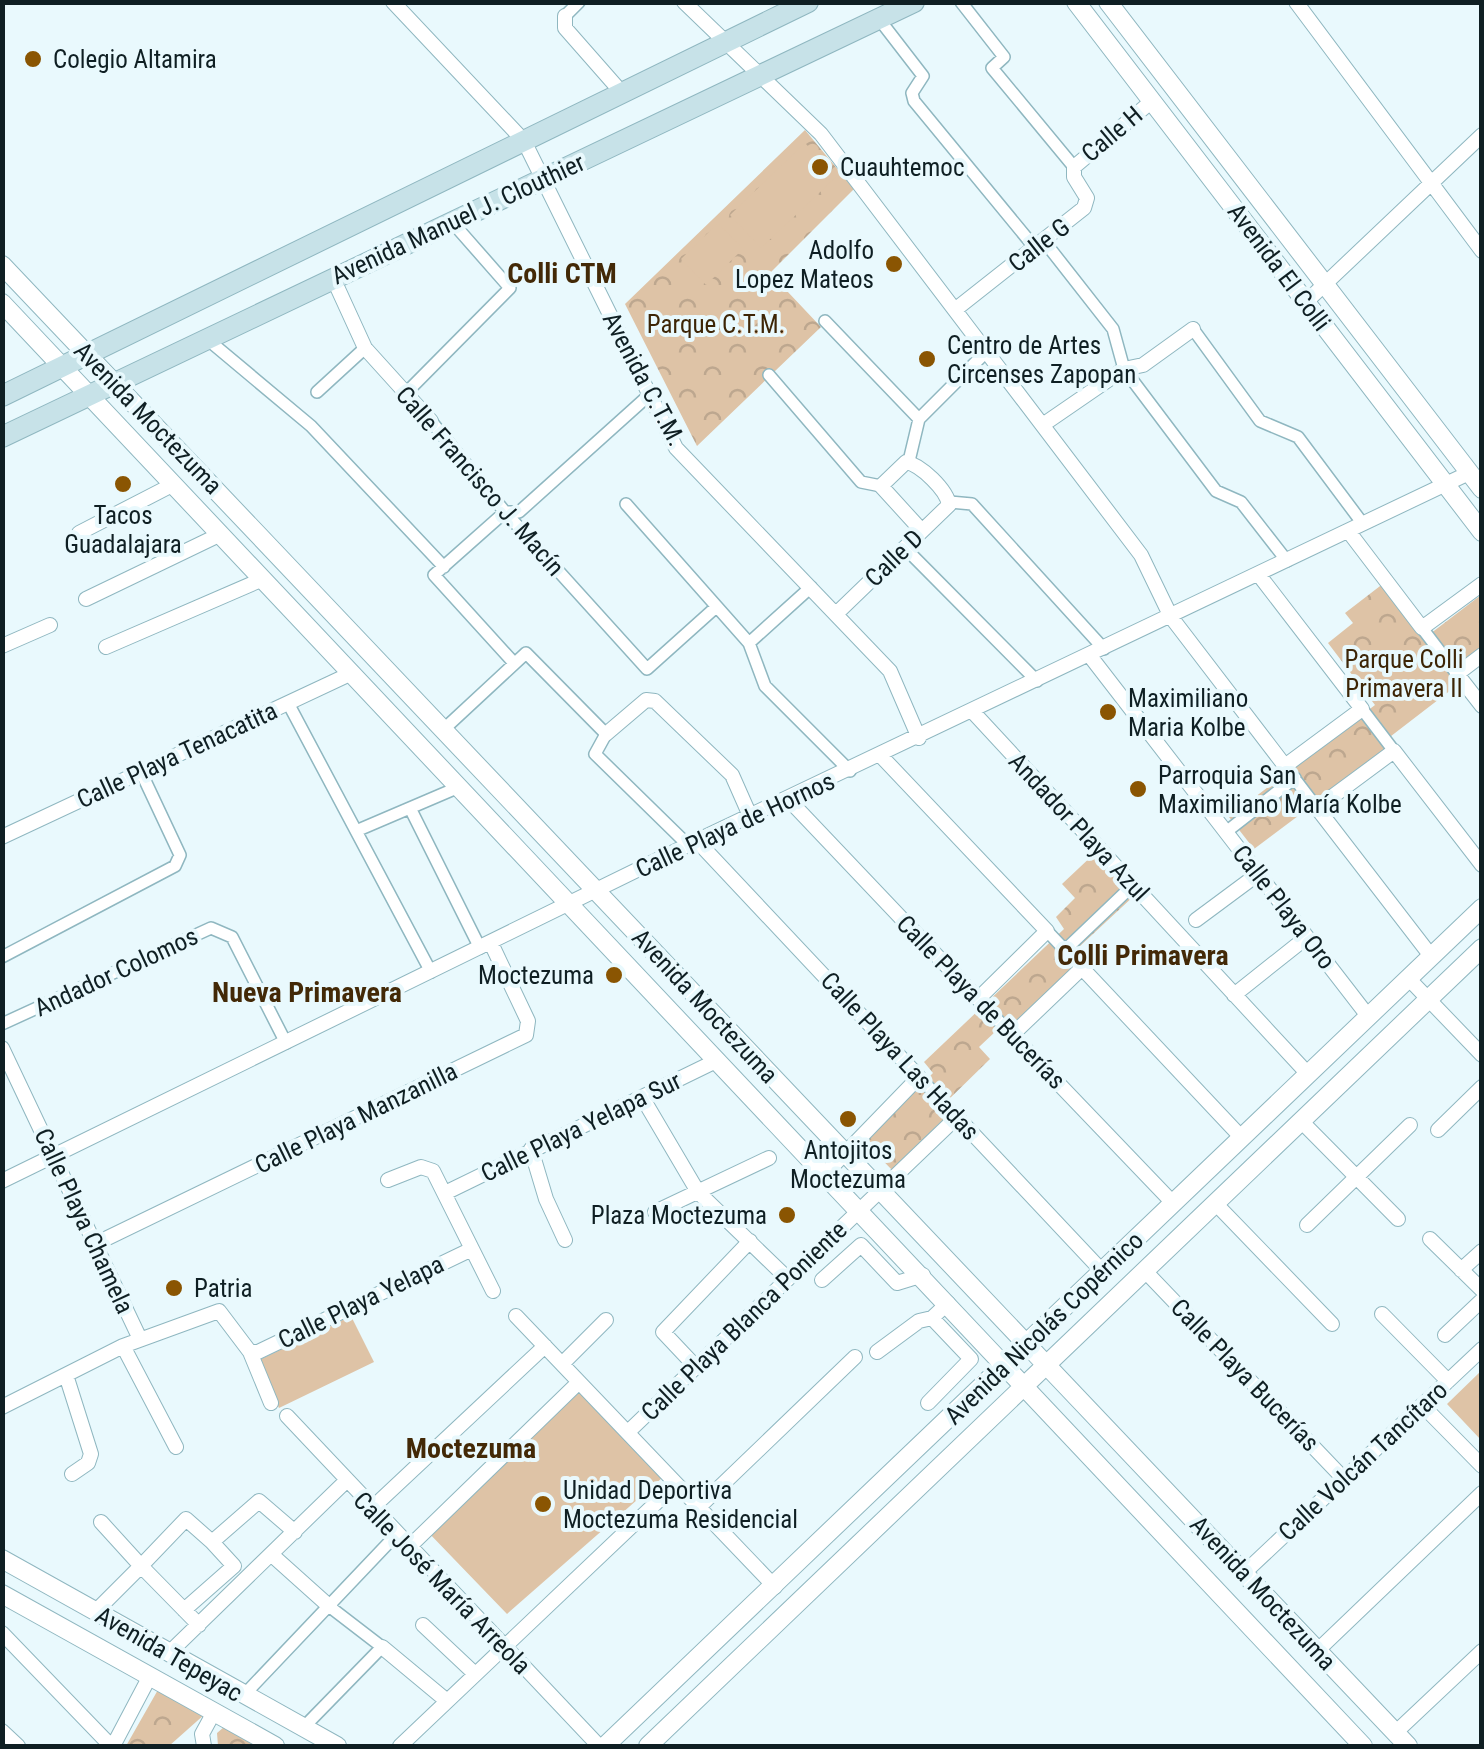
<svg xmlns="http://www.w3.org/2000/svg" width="1484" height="1749" viewBox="0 0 1484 1749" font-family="'Roboto Condensed',sans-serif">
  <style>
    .park { fill: url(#park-crowns) }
    .pitch { fill: #dec3a6 }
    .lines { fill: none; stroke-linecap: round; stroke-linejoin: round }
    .pedestrian-casing { stroke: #8fb7c0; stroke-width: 14 }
    .minor-casing { stroke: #8fb7c0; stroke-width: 16 }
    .tertiary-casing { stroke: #8fb7c0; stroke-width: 20 }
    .secondary-casing { stroke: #8fb7c0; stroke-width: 22 }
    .pedestrian { stroke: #fff; stroke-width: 11 }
    .minor { stroke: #fff; stroke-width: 14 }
    .tertiary { stroke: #fff; stroke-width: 18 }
    .secondary { stroke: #c7e2e8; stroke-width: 20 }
    .poi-dot { fill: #8a5502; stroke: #e9f9fd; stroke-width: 4 }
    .labels { text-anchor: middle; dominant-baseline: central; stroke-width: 8; stroke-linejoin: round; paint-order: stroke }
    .poi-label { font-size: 25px; fill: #0f1f23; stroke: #e9f9fd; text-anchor: start }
    .street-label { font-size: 25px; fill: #0f1f23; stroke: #e9f9fd }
    .park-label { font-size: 25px; fill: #3d2506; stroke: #e9f9fd }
    .neighbourhood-label { font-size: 28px; font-weight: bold; fill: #432907; stroke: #e9f9fd }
  </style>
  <defs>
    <pattern id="park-crowns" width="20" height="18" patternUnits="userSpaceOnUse" patternTransform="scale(2.5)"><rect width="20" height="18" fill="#dec3a6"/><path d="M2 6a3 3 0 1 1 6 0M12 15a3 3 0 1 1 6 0" fill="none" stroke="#bda78f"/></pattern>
  </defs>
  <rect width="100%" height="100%" fill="#e9f9fd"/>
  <path class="park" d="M805,130L854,189L770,273L821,327L697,446L625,304Z
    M1384,583L1426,637L1481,595V647L1451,670L1460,683L1382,743L1386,750L1254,849L1229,817L1375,705L1328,643L1353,623L1345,613Z
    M1096,852L1136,894L1065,960L1075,972L1004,1038L996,1031L979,1047L990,1059L941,1107L950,1116L892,1170L865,1142L933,1073L924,1062L1064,929L1056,917L1075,898L1062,884Z
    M159,1688L205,1714L169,1746H126Z
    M224,1727L264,1746H218L217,1733Z"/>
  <path class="pitch" d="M805,143L837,176L761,248L730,215Z
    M718,223L743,249L706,285L681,259Z
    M351,1316L374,1362L279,1408L257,1361Z
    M1481,1371V1440L1447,1404Z
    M575,1386L662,1478L507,1614L426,1530Z"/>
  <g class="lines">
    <defs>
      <path id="pedestrian" d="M961,2L1004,57L992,68L1074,167
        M565,16L579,2
        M879,19L923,76L912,93L914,101L1035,248
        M1044,241L1113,329L1124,369L1216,491L1241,502L1287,561
        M825,321L919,419
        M1193,329L1260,421L1298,437L1363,524
        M207,339L311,426L444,567
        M769,375L861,482L881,486
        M317,392L365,348
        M404,395L510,288L452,222
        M919,419L987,351
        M431,421L505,512L647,669L715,608
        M909,461L919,419
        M950,502L972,504L1104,649
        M626,504L749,643L765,686L850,771
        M905,548L1037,681
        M1422,628L1457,674
        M749,643L811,587
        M514,663L434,575L505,512H519L648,396
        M288,703L431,972
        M1362,709L1394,751
        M443,730L526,653L606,734L595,754L688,845
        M1285,766L1317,808
        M410,808L480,948
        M356,831L459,787
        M1226,832L1295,778
        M1047,931L1082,968
        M1065,950L1133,885
        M2,957L175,866L180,855L141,772
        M978,999L1012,1035
        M2,1024L211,928L232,937L286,1043
        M919,1077L957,1117
        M243,1696L396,1535
        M302,1729L382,1647L330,1607"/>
      <path id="minor" d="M393,2L524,141L676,448L890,671L919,738
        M684,2L821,134L1141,555L1171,617L1285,766L1362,709L1259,575
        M1296,2L1482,251
        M565,16V28L623,94
        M333,278L365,348L431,421
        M1306,302L1482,135
        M956,309L1084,208L1087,198L1074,177V167L1152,101
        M1044,424L1124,369L1143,365L1193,329
        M1349,532L1422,628L1482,584
        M79,533L174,484
        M86,599L221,534
        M836,614L949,505C947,490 921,465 906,462L881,486L922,531
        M2,646L50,625
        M106,647L263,579
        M1482,655L1457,674L1482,706
        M1090,656L1368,1016
        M973,712L1308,1074
        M606,734L646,700L655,701L732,775L751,818
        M789,800L978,999L1047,931L881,756
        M2,837L352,673
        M697,841L919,1077L826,1173
        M1196,920L1258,874
        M1431,956L1317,808L1394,751L1482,865
        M1408,978L1482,1055
        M1234,995L1307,937
        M2,1048L140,1339
        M642,1097L698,1192L788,1279
        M1302,1122L1398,1219
        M1438,1130L1482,1087
        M531,1149L546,1199L565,1240
        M388,1180L421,1167L433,1171L493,1291
        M2,1181L688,845L1469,473
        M445,1193L718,1060
        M1173,1203L1012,1035L1082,968L1242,1138
        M1216,1204L1332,1324
        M655,1212L769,1158
        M1307,1225L1410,1125
        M1430,1239L1482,1290
        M95,1244L526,1035L528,1021L491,943
        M1461,1270L1482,1251
        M1145,1271L1344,1479
        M822,1280L861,1245L897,1283L923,1275
        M1382,1314L1448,1381
        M516,1316L775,1587
        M1445,1335L1482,1300
        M123,1346L176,1447
        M250,1352H258L472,1249
        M877,1352L919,1321L932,1318
        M562,1364L606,1320
        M696,1367L663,1332L750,1241
        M66,1375L91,1454L88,1463L72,1474
        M928,1403L971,1359L932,1318L948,1303
        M1422,1405L1482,1466
        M2,1407L123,1346L219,1311L250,1352L271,1403
        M287,1416L599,1746
        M628,1432L957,1117L1102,1271
        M699,1507L855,1357
        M371,1509L545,1346
        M408,1548L579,1382
        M272,1555L330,1607
        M1244,1573L1482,1349
        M184,1610L234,1566L212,1542
        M95,1612L141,1566L101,1522
        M199,1625L141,1566L186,1519L212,1542L259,1501L295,1532
        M423,1625L474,1673
        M2,1633L111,1746
        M382,1647L447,1701
        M1317,1651L1482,1493
        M169,1653L345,1482
        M2,1731L18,1746
        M1395,1733L1482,1651
        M113,1746L150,1676
        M204,1746L202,1734L214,1712
        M400,1746L676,1484"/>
      <path id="tertiary" d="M1076,2L1482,532
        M1108,2L1482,489
        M2,265L1408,1746
        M2,303L1363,1746
        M2,1559L337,1746
        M2,1594L275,1746
        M605,1746L1482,908
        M648,1746L1482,948"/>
      <path id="secondary" d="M2,396L808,2
        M2,437L914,2"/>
    </defs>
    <use href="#pedestrian" class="pedestrian-casing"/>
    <use href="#minor" class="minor-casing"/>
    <use href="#tertiary" class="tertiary-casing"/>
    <use href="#secondary" class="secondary-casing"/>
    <use href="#pedestrian" class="pedestrian"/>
    <use href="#minor" class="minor"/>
    <use href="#tertiary" class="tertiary"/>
    <use href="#secondary" class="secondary"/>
  </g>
  <g class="poi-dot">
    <circle cx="33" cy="59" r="10"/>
    <circle cx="820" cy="167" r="10"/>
    <circle cx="894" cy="264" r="10"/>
    <circle cx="927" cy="359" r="10"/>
    <circle cx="123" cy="484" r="10"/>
    <circle cx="1108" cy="712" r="10"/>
    <circle cx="1138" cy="789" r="10"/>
    <circle cx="614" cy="975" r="10"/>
    <circle cx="848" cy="1119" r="10"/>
    <circle cx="787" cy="1215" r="10"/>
    <circle cx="174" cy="1288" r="10"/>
    <circle cx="543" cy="1504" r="10"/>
  </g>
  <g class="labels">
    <g class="poi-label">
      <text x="53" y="59">Colegio Altamira</text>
      <text x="840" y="167">Cuauhtemoc</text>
      <text x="874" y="250" text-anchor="end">Adolfo<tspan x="874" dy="29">Lopez Mateos</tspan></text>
      <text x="947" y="345">Centro de Artes<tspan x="947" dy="29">Circenses Zapopan</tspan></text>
      <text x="123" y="515" text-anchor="middle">Tacos<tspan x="123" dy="29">Guadalajara</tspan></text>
      <text x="1128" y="698">Maximiliano<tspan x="1128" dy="29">Maria Kolbe</tspan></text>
      <text x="1158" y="775">Parroquia San<tspan x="1158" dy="29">Maximiliano María Kolbe</tspan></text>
      <text x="594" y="975" text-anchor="end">Moctezuma</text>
      <text x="848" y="1150" text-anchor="middle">Antojitos<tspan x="848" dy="29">Moctezuma</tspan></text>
      <text x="767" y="1215" text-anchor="end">Plaza Moctezuma</text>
      <text x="194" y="1288">Patria</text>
      <text x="563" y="1490">Unidad Deportiva<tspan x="563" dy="29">Moctezuma Residencial</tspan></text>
    </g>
    <g class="street-label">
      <text transform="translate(1112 134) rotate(-40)">Calle H</text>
      <text transform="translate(458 219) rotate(-25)">Avenida Manuel J. Clouthier</text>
      <text transform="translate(1039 245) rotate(-38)">Calle G</text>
      <text transform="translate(1279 267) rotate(53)">Avenida El Colli</text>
      <text transform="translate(644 379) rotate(62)">Avenida C.T.M.</text>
      <text transform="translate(148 418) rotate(46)">Avenida Moctezuma</text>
      <text transform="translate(480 481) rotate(49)">Calle Francisco J. Macín</text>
      <text transform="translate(894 558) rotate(-44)">Calle D</text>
      <text transform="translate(177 755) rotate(-25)">Calle Playa Tenacatita</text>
      <text transform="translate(735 825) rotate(-25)">Calle Playa de Hornos</text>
      <text transform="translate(1079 827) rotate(47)">Andador Playa Azul</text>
      <text transform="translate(1284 907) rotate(52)">Calle Playa Oro</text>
      <text transform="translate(116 972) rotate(-25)">Andador Colomos</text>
      <text transform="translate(981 1002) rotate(46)">Calle Playa de Bucerías</text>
      <text transform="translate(705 1006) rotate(47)">Avenida Moctezuma</text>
      <text transform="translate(900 1056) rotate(47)">Calle Playa Las Hadas</text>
      <text transform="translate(356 1118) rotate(-26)">Calle Playa Manzanilla</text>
      <text transform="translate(581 1127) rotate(-26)">Calle Playa Yelapa Sur</text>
      <text transform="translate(84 1221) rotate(65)">Calle Playa Chamela</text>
      <text transform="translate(361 1302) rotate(-26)">Calle Playa Yelapa</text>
      <text transform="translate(744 1321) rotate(-44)">Calle Playa Blanca Poniente</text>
      <text transform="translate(1044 1328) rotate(-44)">Avenida Nicolás Copérnico</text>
      <text transform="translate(1245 1375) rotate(46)">Calle Playa Bucerías</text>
      <text transform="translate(1363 1461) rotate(-43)">Calle Volcán Tancítaro</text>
      <text transform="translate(442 1583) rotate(46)">Calle José María Arreola</text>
      <text transform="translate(1263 1593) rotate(47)">Avenida Moctezuma</text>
      <text transform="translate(169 1654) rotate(30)">Avenida Tepeyac</text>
    </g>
    <g class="park-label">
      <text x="716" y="324">Parque C.T.M.</text>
      <text x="1404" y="659">Parque Colli<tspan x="1404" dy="29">Primavera II</tspan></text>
    </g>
    <g class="neighbourhood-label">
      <text x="562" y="273">Colli CTM</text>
      <text x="1143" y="955">Colli Primavera</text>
      <text x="307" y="992">Nueva Primavera</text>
      <text x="471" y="1448">Moctezuma</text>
    </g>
  </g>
  <rect width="1484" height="1749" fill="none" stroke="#0f1f23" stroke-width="10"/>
</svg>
